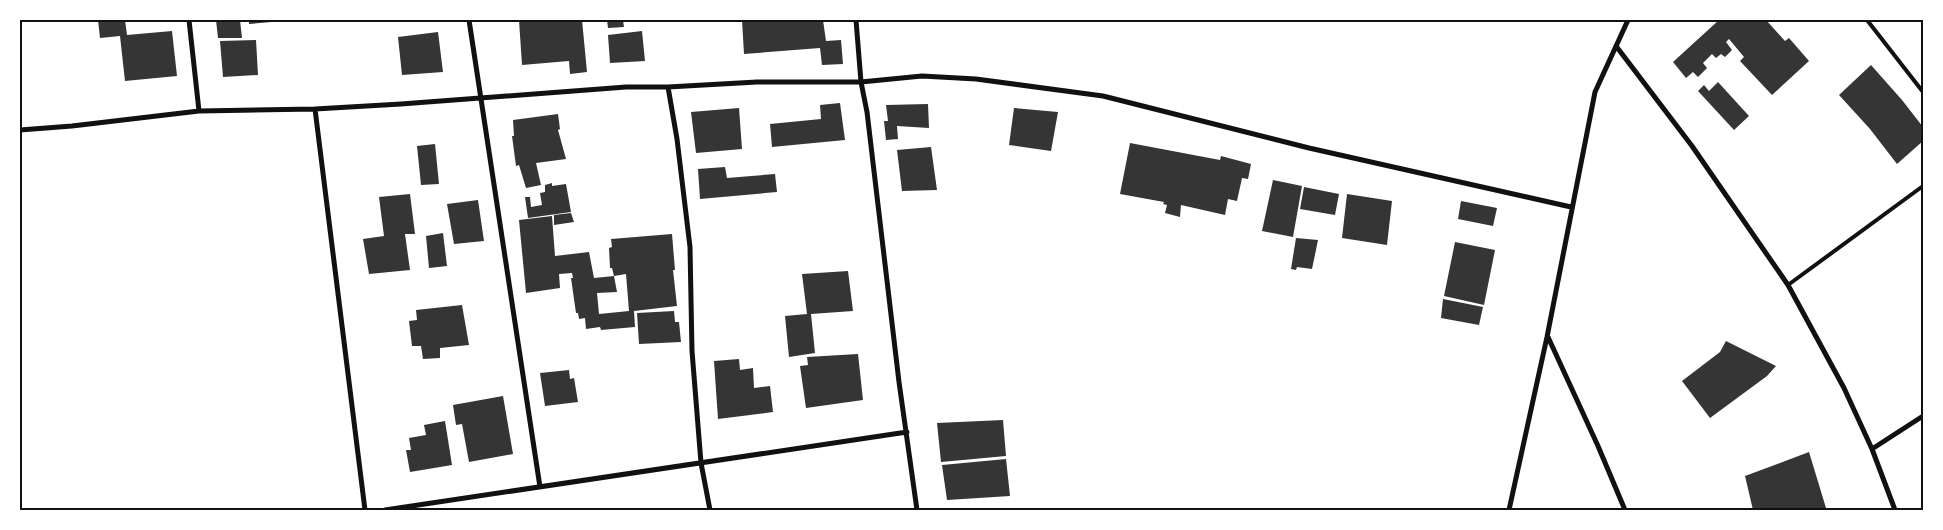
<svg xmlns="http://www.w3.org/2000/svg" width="1943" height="530" viewBox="0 0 1943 530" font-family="'PT Sans',sans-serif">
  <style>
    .building { fill: #353535; fill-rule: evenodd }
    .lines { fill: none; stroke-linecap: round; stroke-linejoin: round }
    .service { stroke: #111; stroke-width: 4 }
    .minor { stroke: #111; stroke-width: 5 }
    .neatline { fill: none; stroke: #111; stroke-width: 2 }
  </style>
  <rect width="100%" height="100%" fill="#fff"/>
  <path class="building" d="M98,20H125L127,35L172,31L177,76L125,81L120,36L100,38Z
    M216,20H240L242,38H218Z
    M249,20H283V21L249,24Z
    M519,20H582L587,72L570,74L569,61L522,65Z
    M607,20H623L624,27L608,28Z
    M742,20H823L826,41L841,40L843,64L822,65L820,48L744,54Z
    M1719,20H1766L1785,41L1789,38L1809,61L1772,95L1740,61L1744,57L1729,39L1726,42L1732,50L1725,57L1721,54L1716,58L1712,54L1703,63L1707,68L1698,77L1693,72L1686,78L1673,62Z
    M642,31L645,61L610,63L608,35Z
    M438,32L443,72L402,75L398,37Z
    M256,40L258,75L223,77L220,41Z
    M1871,65L1902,100L1923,127V141L1897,164L1870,129L1839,95Z
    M1718,82L1749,116L1734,130L1698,91L1704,85L1709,91Z
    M840,103L845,140L772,147L770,124L821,119L820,105Z
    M928,104L929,128L897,126L898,139L886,140L884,121H888L886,105Z
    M739,108L742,149L696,153L691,112Z
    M1014,108L1058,112L1051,151L1009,145Z
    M558,114L560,129L558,130L566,159L536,163L541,185L526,188L519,165L516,166L512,136H514L513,120Z
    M1130,143L1220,160L1221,156L1251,164L1248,179L1242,178L1237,201L1228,199L1225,215L1181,205L1180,217L1165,213L1167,205L1163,204L1164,202L1120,194Z
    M435,144L439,184L421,185L417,146Z
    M931,147L937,190L902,191L897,150Z
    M725,167L727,178L775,174L777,192L700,199L698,169Z
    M1273,180L1302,186L1293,237L1262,231Z
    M552,183V186L566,184L571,212L528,218L525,197H530L531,207L542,205L540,193L545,192V185Z
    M1304,187L1339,194L1335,215L1300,209Z
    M410,194L415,234H405L410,270L369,274L363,239L384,236L379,197Z
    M1347,194L1392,201L1387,245L1342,238Z
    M478,200L484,241L454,244L447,204Z
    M1461,201L1497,208L1493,226L1458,219Z
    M571,213L574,222L554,225V215Z
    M552,216L555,256L589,252L594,278L614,276L612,268H610L609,248L612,247L611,239L672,234L675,270H673L677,306L634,311L635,327L601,330L600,327L586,329L585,318L579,319L578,313H576L571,278H573L572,273L559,274L560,288L526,293L519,220ZM626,274L629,311L599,314L597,293L617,292L614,276Z
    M443,233L447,266L429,268L426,236Z
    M1296,238L1318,240L1312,269L1297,267L1296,270L1291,269Z
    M1455,242L1495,250L1484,305L1444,296Z
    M848,271L853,311L811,314L815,353L789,357L785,316L807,314L802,274Z
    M1443,299L1483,307L1479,325L1441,318Z
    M462,305L469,345L440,348V358L423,359L421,346H412L409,321L417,320L416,310Z
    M674,311L675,322H679L681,342L639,344L637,313Z
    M1726,341L1776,366L1767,376L1710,418L1682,381L1720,352Z
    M858,354L863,400L806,408L800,366L808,365L807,357Z
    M739,359L740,370L753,368L754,388L770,386L773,412L718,419L714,361Z
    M569,370L570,379L574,378L578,402L545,406L540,373Z
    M503,396L513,454L469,462L462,424L456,425L453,405Z
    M1003,420L1006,456L941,462L937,423Z
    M445,421L452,465L410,472L406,450H411L409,438L426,435L424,425Z
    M1809,452L1826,508L1821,510H1753L1745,476Z
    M1006,459L1010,496L947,500L942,465Z"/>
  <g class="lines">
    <path class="service" d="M1867,20L1923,92
      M1788,285L1923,186"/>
    <path class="minor" d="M189,20L199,111
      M469,20L540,487
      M856,20L861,82L867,112L899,382L917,510
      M1616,46L1692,146L1788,285L1844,388L1872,449L1895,510
      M668,87L677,139L690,247L692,351L701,463L710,510
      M315,109L365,510
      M20,130L72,126L199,111L315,109L401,104L626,87H668L757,82H861L922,76L976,79L1103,96L1309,148L1571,207
      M1548,337L1598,446L1625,510
      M1872,449L1923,416
      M385,510L907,432
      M1509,510L1547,337L1595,92L1628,20"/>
  </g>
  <rect width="1943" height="530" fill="none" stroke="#ffffff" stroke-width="42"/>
  <rect x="21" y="21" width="1901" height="488" class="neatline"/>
</svg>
